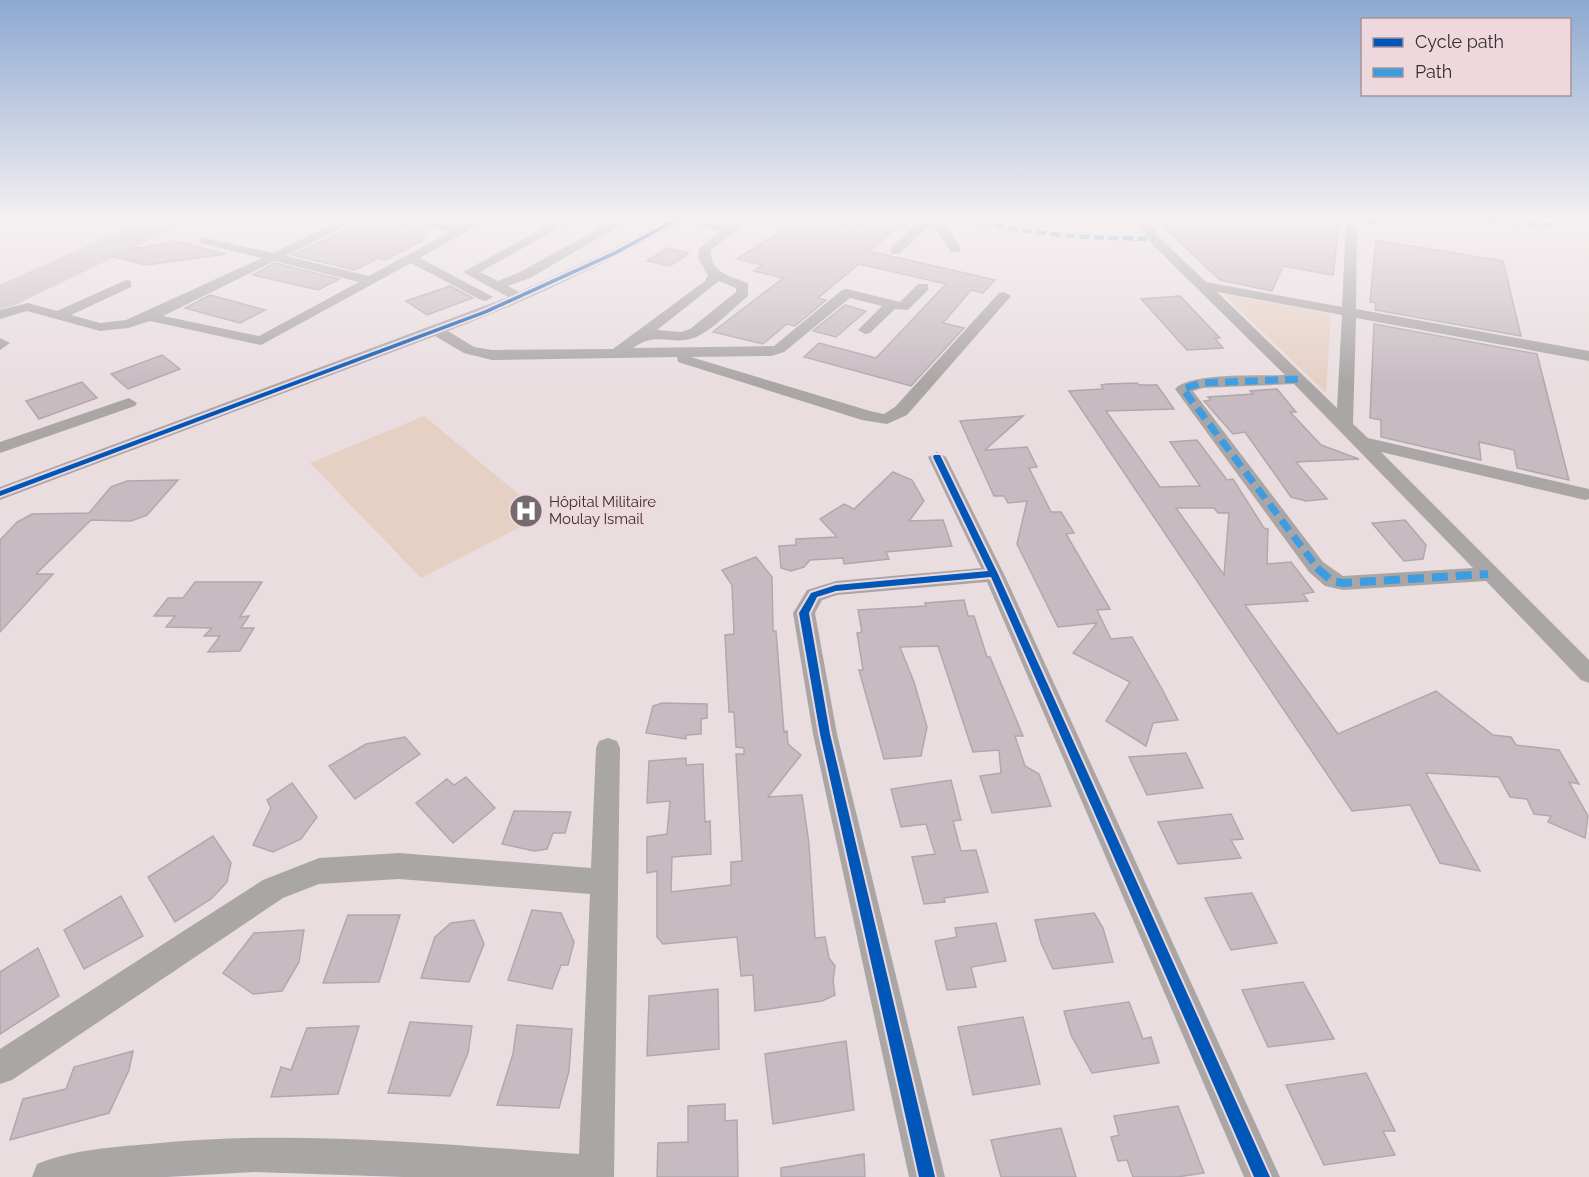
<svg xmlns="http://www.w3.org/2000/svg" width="1589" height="1177" viewBox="0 0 1589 1177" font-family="Raleway,sans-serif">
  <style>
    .green { fill: #e6d0c4 }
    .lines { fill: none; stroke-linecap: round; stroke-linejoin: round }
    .taxiway { fill: #c8c0c2; fill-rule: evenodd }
    .building { fill: #c6bbc1; stroke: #b0a8ac; stroke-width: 1.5; fill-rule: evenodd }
    .minor { fill: #aaa6a6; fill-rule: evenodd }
    .quiet-far2 { stroke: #3e9de1; stroke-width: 4.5; stroke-dasharray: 10 4.5; stroke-linecap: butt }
    .quiet-far1 { stroke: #3e9de1; stroke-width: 7; stroke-dasharray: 13 7; stroke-linecap: butt }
    .quiet { stroke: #3e9de1; stroke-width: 8; stroke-dasharray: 16 8; stroke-linecap: butt }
    .cycleway-casing { stroke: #eed8dd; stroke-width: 4 }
    .cycleway { fill: #0057b8; fill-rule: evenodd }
    .labels { text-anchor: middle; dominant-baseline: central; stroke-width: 4.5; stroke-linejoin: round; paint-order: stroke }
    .poi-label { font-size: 15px; fill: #362e30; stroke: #eed8dd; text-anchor: start }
  </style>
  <rect width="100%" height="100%" fill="#e9dde0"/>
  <path class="green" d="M1223,294L1331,314L1326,393Z
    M424,416L544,515L421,578L310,463Z"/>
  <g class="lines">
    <path class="taxiway" d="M145,219H185L181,225L13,306L0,309V285Z"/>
  </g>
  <path class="building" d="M369,219L403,224L421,228L416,230L427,233L417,238L424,240L385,260L378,258L355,270L292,255Z
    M799,219H829L840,225L854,223L866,226L875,219H908L869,251L995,280L983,293L971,290L943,323L964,328L911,386L804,357L819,343L876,358L946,284L859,264L818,298L826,300L795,326L787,324L763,344L713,332L783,278L754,271L762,265L737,259Z
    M1173,219H1320L1336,221L1339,223L1333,275L1283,266L1272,291L1220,280L1166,229Z
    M1376,240L1503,261L1521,336L1375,310L1376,303L1370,302Z
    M175,241L226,254L146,265L111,256L135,247L140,248Z
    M667,248L689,253L670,266L647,261Z
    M275,263L339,279L318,290L253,275Z
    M450,286L473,298L427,315L406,301Z
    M210,295L265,310L240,323L185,308Z
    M1180,296L1220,338H1215L1223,348L1187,350L1141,299Z
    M845,305L866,311L836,337L813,331Z
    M1374,324L1537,354L1569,480L1517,468L1514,450L1479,442L1481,460L1381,437V420L1370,418Z
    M162,355L180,369L128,389L111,374Z
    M82,382L97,398L39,419L26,401Z
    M1137,383L1139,385H1157L1174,409L1106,411L1160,487L1200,486L1170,442L1197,440L1227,480L1233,479L1264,528L1268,529L1267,564L1291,562L1314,592L1303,594L1308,601L1245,605L1338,734L1436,691L1493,735L1511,737L1516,745L1559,750L1579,784L1569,782L1588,816L1585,838L1548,822L1551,816L1534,814L1527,799L1510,797L1499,777L1426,773L1480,871L1440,863L1410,805L1352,811L1069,391L1103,389L1101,385L1107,384ZM1176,508H1214L1218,513H1229L1224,575Z
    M1277,389L1296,412H1290L1321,445L1359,459L1296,462L1327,499L1306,501L1291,497L1245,432L1233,434L1204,401L1211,400L1208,397L1253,394L1250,391Z
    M1023,416L985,450L1027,447L1037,467L1029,468L1051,512H1061L1074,533L1066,534L1110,609L1097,610L1111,639L1132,637L1162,689L1178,720L1153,723L1146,746L1106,721L1130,682L1073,653L1097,623L1058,627L1017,544L1027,501L1008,503L1004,496H994L960,421Z
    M893,472L912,480L924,501L909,521L943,520L952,546L886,552L889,559L844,564L843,558L810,560L804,567L791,571L781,568L779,546L796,545V539L837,537L820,519L844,504L854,509Z
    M178,480L147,515L131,521L91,520L36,574H53L0,632V540L17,522L32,514L89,513L111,487L127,481Z
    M1405,520L1426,545L1423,559L1404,561L1372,523Z
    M756,557L772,577L773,631H776L784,732L787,731L788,744L801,755L768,797L802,795L809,844L815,938L825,937L829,958L835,966L833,981L835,995L822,1001L755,1011L753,975L741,976L737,937L663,944L657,937V871L647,873V837L667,834L670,801L647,803L649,761L686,758V765L703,764L705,822L710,821L711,854L672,857L671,892L731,885V862L742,861L736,754H744V748L736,747L734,712H729L725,635L734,634L732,585L722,570Z
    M195,582H262L240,617L249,616L241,628H254L240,651L208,652L220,636H204L212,628L166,627L175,616H154L168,598H183Z
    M964,600L968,616H974L987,657H990L1023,736H1015L1025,766L1039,774L1051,806L992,813L980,776L1001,773L999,750L973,752L938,646L900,647L914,682L927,727L921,756L884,759L859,670H863L857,633L862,632L858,610L926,606L925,603Z
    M662,703L707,704V718L701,719V734L686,735V739L646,733L653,706Z
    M405,737L420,754L355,799L329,766L366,744Z
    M1186,753L1203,788L1147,795L1129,757Z
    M466,777L495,808L453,843L416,803L447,779L454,785Z
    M951,780L961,820L953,821L961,851L976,850L988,892L944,898L945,902L924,904L912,857L935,854L926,824L901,827L891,789Z
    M292,783L317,817L301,839L273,852L253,845L271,808L267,800Z
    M514,811L571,812L565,833H553L547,849L534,851L502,844Z
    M1231,814L1243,839L1231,840L1241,858L1178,864L1158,822Z
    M213,836L231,863L227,882L211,899L175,922L148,877Z
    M1252,893L1277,943L1231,950L1205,898Z
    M121,896L143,936L84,969L64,930Z
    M532,910L561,913L574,942L568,965H561L552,989L508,980Z
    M1094,913L1103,928L1113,962L1053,969L1041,943L1035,920Z
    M348,915H400L379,982L323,983Z
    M474,920L484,944L469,982L421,978L435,937L451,923Z
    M996,923L1006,961L971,967L976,987L947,990L935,941L957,937L955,928Z
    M304,930L299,962L282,991L253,994L223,973L254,933Z
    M38,948L59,996L0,1034V972Z
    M1303,982L1334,1039L1268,1047L1242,990Z
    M718,989L719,1049L647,1056L649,996Z
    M1129,1002L1143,1039L1151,1037L1159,1063L1092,1073L1071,1035L1064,1011Z
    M1023,1017L1040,1084L973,1095L958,1027Z
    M410,1022L472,1026L468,1053L450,1096L388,1093Z
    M517,1025L572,1029L569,1071L559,1108L497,1105L513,1054Z
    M359,1026L338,1094L271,1097L281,1067L291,1070L307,1028Z
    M846,1041L854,1110L773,1124L765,1054Z
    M133,1051L129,1070L109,1113L10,1140L23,1099L66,1089L74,1067Z
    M1366,1073L1395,1131H1383L1395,1155L1324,1165L1286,1085Z
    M725,1104V1121L737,1120L738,1177H657L658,1143L688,1142V1106Z
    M1178,1106L1204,1173L1177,1177H1133L1127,1160L1118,1161L1111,1137L1119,1135L1114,1116Z
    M1061,1128L1076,1177H1001L991,1140Z
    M864,1154L865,1177H781V1168Z"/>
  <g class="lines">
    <path class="minor" d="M344,219H359L286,256L369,276L451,231L406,223L400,219H424L460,226L473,219H488L420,258L493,297L486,301L481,300L411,263L261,345L150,321L128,328L100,331L27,311L0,319V310L28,303L57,311L126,280L131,281V287L71,315L100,323L126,320L262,258L200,243V237L273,253ZM275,261L359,282L259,336L163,316Z
      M560,219H575L480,272L498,281L520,272L616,219H631L530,278L508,286L519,292L611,250L669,219H699L727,226L737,219H751L711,250C709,272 731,277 748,283V296C733,308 717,326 700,335C675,349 659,329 633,348L774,346L842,290L847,289L900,302L918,284H928V290L908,310L895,309L870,333L865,334L858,330L882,306L850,298L784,352L771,356L691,357L870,411L884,414L895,407L999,293L1004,292L1011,296L907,415L887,424L862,420L678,362L677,357L492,360L464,353L435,336L0,500V487L508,297L463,272ZM682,222L720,231L699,249L698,258L708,275L705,281L613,349L492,350L474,347L448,331C528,301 606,263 682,222ZM719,281L736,288V292L690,329L681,332L657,330Z
      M831,219H857C851,225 837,225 831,219Z
      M922,219H941L961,249L959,252H951L932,223L899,254H891V248Z
      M1144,219H1156L1152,224L1159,237L1206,282L1342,307L1346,223L1336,219H1357L1356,309L1589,351V361L1356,318L1353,424L1368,438L1589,489V499L1585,500L1381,452L1589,660V683L1581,680L1486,581L1343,590L1325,586L1309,572L1175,389C1189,372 1262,376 1285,375L1150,242L1140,224ZM1217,292L1342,315L1337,408ZM1294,384L1473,568L1343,576L1323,562L1193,391L1203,388Z
      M0,338L10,343L0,350Z
      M129,398L137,403L135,406L0,453V442Z
      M937,452L946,457L1004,574L1280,1177H1244L987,582L837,595L822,600L815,613L837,734L945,1177H909L813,734L793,613L807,590L836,581L981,568L928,457Z
      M608,738L617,741L620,748L614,1177H403L254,1172L167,1177H32L37,1164C71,1150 112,1147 149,1144C292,1129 436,1144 579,1154L590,894L399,879L319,884L283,898L12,1080L0,1084V1049L263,880L319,858L399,853L591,868L596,748L599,741Z"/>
    <path class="quiet-far2" d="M965,219C1031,235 1087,238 1154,239
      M1352,219L1376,222L1398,219
      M1456,219L1556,225L1554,219"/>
    <path class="quiet-far1" d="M1298,379L1201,383L1183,389L1319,570"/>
    <path class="quiet" d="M1317,568L1332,581L1343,583L1488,574"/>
    <defs>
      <path id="cycleway" d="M674,219H681L617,254L487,313L0,496V491L483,311L613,252Z
        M934,455H940L941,457L998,574L1270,1177H1254L991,577L836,591L817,597L809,613L830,734L935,1177H919L820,734L799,613L811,593L836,585L988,571L933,457Z"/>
    </defs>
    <use href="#cycleway" class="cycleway-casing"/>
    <use href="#cycleway" class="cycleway"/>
  </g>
  <linearGradient id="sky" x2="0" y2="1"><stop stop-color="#8da9d2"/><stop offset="0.57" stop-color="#f5f0f1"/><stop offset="1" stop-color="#f5f0f1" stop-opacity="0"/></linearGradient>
  <rect width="1589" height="384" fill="url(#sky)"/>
  <defs>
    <symbol id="hospital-disc" viewBox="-11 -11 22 22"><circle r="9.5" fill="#756b6e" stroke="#eed8dd"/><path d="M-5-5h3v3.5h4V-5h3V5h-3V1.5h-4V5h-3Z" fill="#fff"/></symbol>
  </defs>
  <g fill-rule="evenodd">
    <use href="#hospital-disc" x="507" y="492" width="38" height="38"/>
  </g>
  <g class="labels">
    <g class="poi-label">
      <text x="549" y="502">Hôpital Militaire<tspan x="549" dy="17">Moulay Ismail</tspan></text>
    </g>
  </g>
  <rect x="1361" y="18" width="210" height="78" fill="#eed8dd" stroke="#a49498" stroke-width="1.5"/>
  <rect x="1373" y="38" width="30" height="9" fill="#0057b8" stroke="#a49498" stroke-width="1.5"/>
  <text x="1415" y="48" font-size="18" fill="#362e30">Cycle path</text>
  <rect x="1373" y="68" width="30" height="9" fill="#3e9de1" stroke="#a49498" stroke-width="1.5"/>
  <text x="1415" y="78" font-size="18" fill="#362e30">Path</text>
</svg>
